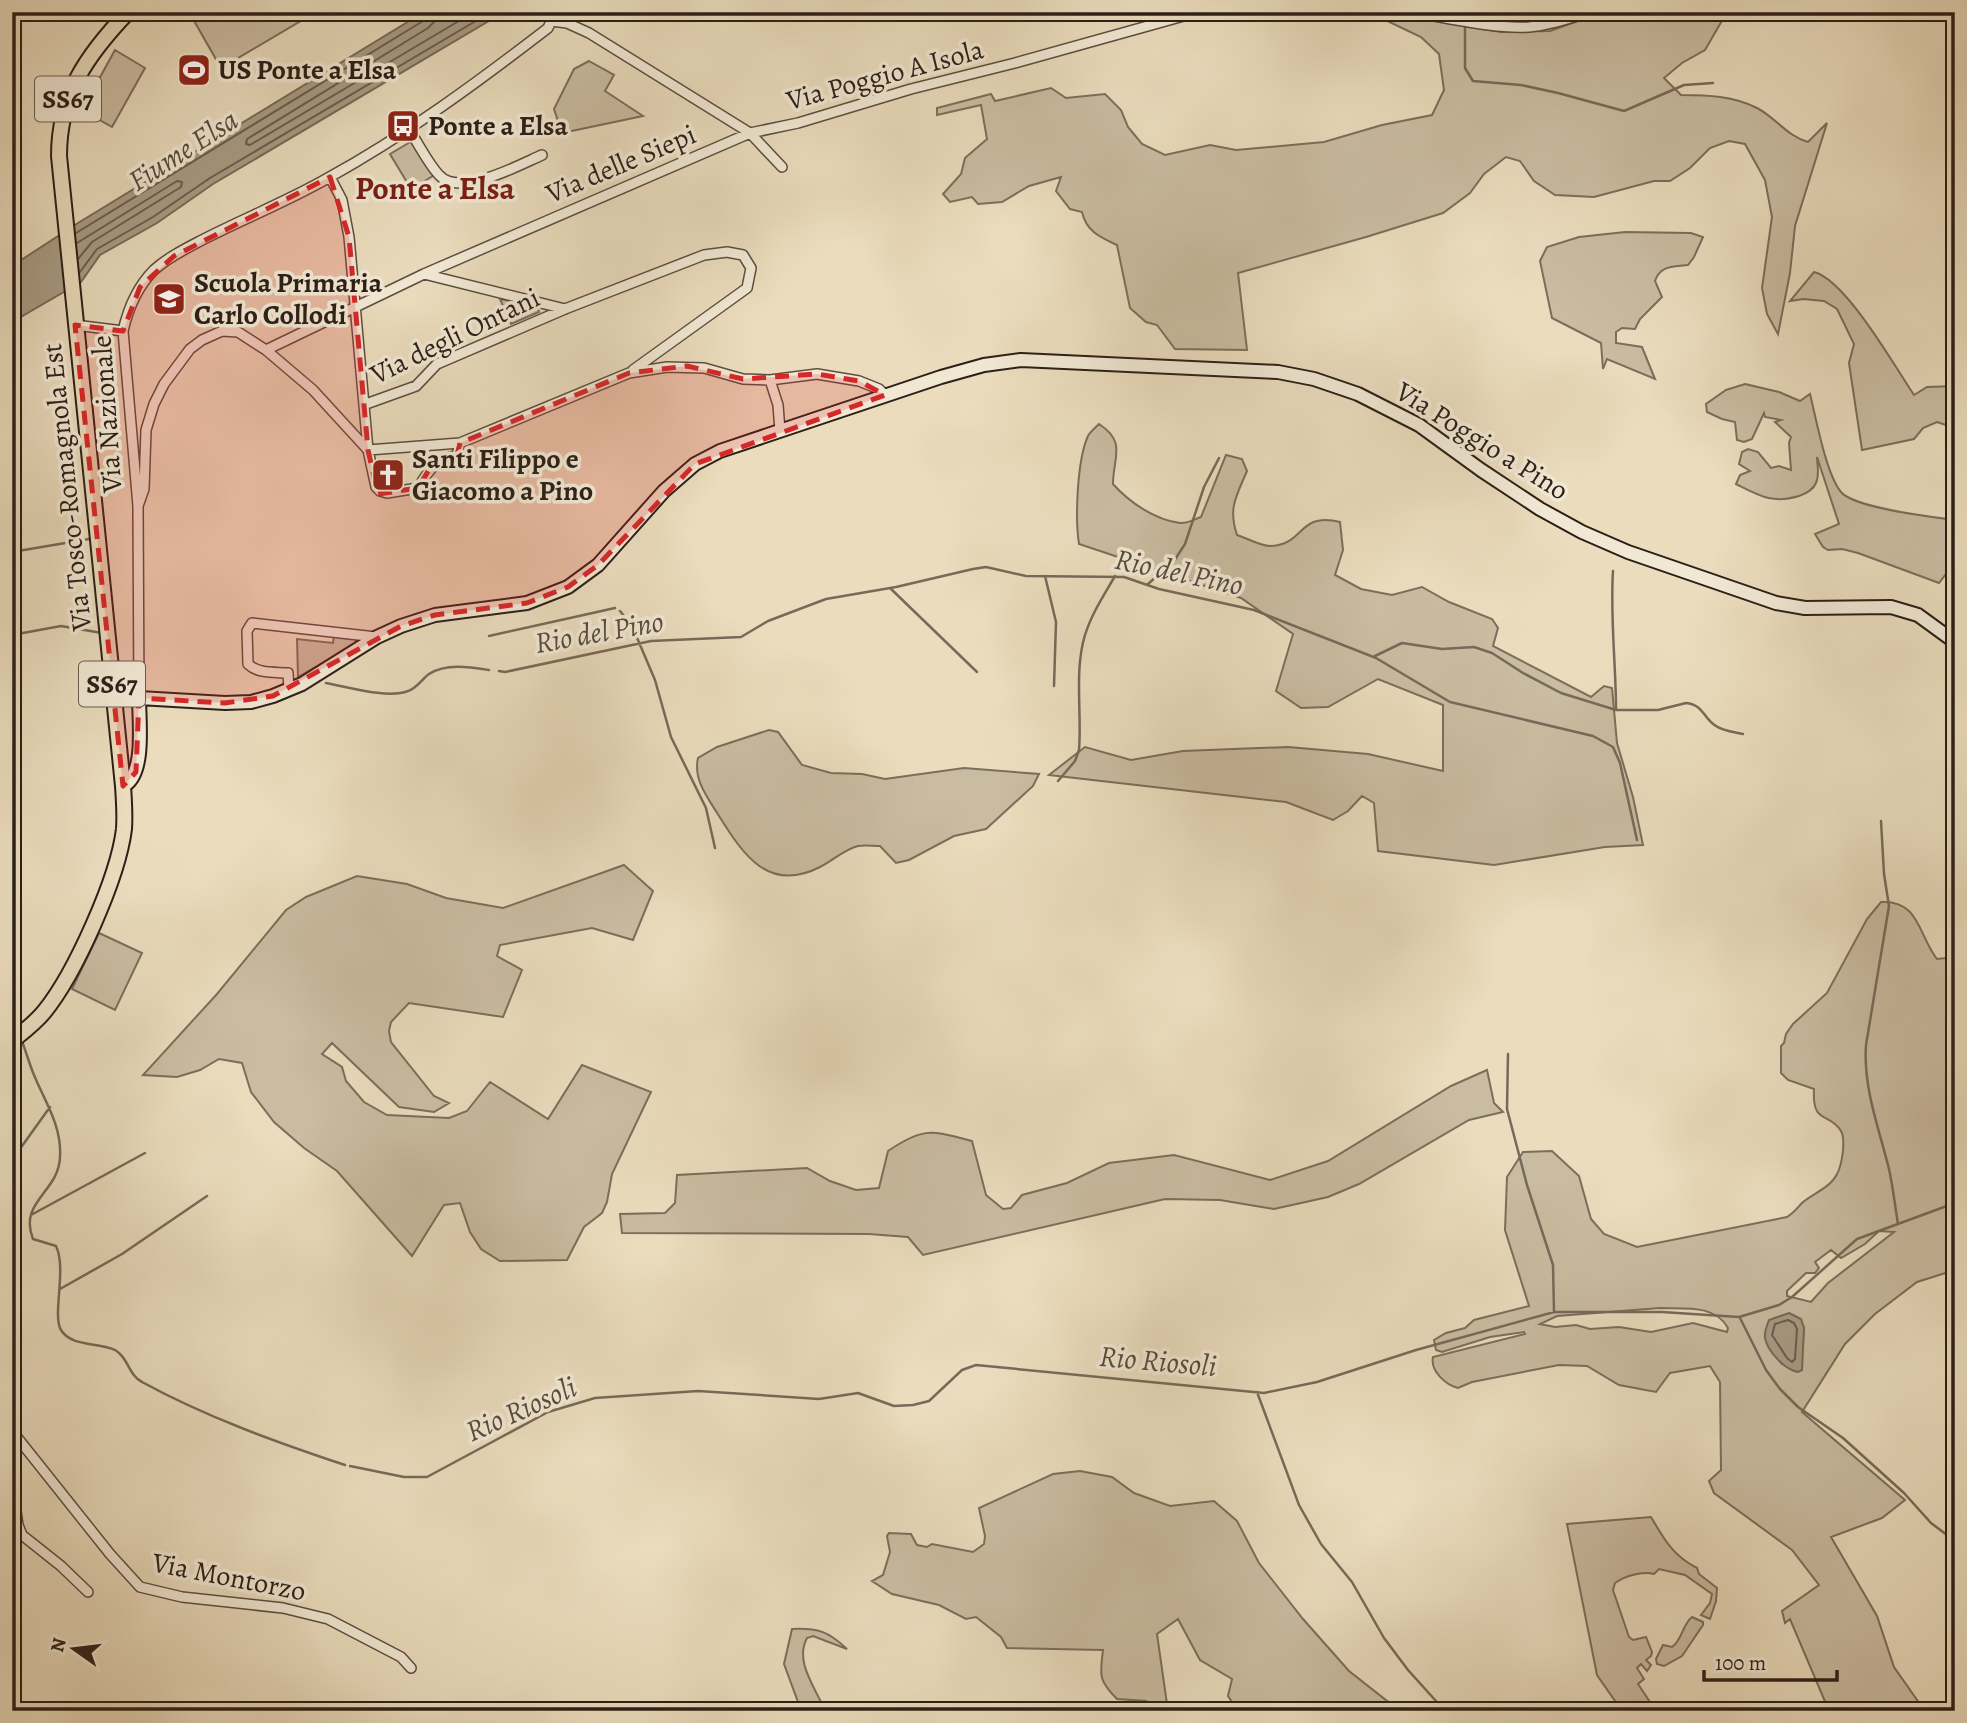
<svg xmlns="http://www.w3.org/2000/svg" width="1967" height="1723" viewBox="0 0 1967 1723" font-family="Alegreya,serif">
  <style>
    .green { fill: #cabca1; stroke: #7b6e5c; stroke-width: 2; fill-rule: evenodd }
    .water { fill: #a99c85; stroke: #776a59; stroke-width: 2 }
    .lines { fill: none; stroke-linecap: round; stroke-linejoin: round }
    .shore { stroke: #6a5e4e; stroke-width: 2 }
    .stream { stroke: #776a59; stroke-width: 2.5 }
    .street-casing { stroke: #5c4e40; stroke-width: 12 }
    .secondary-casing { stroke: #2c1f17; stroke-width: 16 }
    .primary-casing { stroke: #2c1f17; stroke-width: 18 }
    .street { stroke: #f1e8d4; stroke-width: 9 }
    .secondary { stroke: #f1e8d4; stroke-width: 12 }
    .primary { stroke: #eadcbd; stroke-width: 14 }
    .marked { fill: #d62828; fill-opacity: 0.2; stroke: #d62828; stroke-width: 5; stroke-dasharray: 14 9; stroke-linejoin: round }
    .labels { text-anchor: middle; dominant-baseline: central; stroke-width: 7; stroke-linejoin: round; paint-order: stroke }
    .shield { fill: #f1e8d4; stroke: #675b50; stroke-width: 2 }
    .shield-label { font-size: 26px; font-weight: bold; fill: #2c1f17 }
    .poi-label { font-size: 28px; font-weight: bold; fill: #2c1f17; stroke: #f1e8d4; text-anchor: start }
    .street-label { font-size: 28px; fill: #2c1f17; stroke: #f1e8d4 }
    .water-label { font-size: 30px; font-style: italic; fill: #584b3e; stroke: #f1e8d4 }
    .quarter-label { font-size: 32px; font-weight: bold; fill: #7a1f14; stroke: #f1e8d4 }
  </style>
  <rect width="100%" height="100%" fill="#eadcbd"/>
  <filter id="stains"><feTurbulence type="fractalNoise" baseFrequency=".00286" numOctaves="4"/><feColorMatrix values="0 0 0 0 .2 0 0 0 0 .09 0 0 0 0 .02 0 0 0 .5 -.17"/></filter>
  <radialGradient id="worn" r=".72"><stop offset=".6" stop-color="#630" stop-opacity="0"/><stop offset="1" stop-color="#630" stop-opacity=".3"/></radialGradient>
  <path class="green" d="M189,12H316L221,68Z
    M1379,12L1501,32L1550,31L1603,12H1727L1705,50L1682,63L1664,78L1681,95C1707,95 1734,96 1757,108C1776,118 1787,136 1808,142L1827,123L1795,226L1790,273L1778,334L1767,314L1762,288L1772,217L1765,180L1745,144L1729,141L1710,148L1690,168L1670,181H1654L1594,197L1555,195L1534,181L1520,161L1506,157L1484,174L1470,193L1443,213L1366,237L1238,273L1247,350L1175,349L1157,325L1146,322L1130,308L1117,245C1100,237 1086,231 1082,212L1070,209L1056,191L1061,177L1029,186L1002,202L978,204L972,197L950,202L943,194L961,174L965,158L987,139L981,105L937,115V108L991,94L995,101L1051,88L1066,98L1105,94L1121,110L1128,127L1142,144L1165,155L1210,145L1236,150L1324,142L1382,125L1432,115L1444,90L1439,54L1421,37L1381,18Z
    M115,50L145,68L112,127L82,110Z
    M589,61L614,75L605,91L643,116L562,133L554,109L574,69Z
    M412,141L433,176L411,189L390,154Z
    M1625,232L1691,233L1703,237L1694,257L1688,265C1673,267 1660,265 1655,281L1662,297L1640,319L1635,329L1622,328L1616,332V343L1642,347L1655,379L1607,359L1603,369L1601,343L1552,318L1540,261L1547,247L1579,237Z
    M1814,272C1846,280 1895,367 1914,395L1927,387L1955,386V428L1937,422L1923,428L1914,439L1862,450L1849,363L1854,344L1837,309L1824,301L1803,299L1790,301Z
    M500,299L537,306L539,312L511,324Z
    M1745,384L1779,392L1800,401L1810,394C1816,418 1826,474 1841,492C1854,508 1932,517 1955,520V562L1939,583L1858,553L1842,549L1828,550L1823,547L1815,534L1839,524L1817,457C1817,465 1820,474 1816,483C1813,490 1805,494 1799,496C1772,504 1760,496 1736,484L1740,475L1750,471L1739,464L1742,452L1748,449L1758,452L1771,468L1779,466L1791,470L1789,443L1791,437L1775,422L1781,420L1765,417L1764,413L1752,439L1744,442L1737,440L1735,422L1722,419L1707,412L1706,404L1726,390Z
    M1099,424C1127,442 1113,458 1113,484C1129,502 1155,520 1180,523C1187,524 1195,519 1201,517L1226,455L1242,459L1247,471C1236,497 1228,508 1237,535C1247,538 1260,546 1270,546C1304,546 1298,511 1340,522L1343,550L1335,575L1361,589L1392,595L1422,587L1449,602L1492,619L1498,628L1493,646L1591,697L1604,686L1612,688L1617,743L1633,797L1643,845L1605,847L1494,865L1378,851L1374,803L1362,796L1348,811L1333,820L1286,802L1049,775L1085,747L1131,760L1183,751L1288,747L1368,754L1443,771V705L1378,679L1328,707L1301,708L1276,691L1293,634L1241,598L1079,544C1075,519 1077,460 1088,436C1090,432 1095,428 1099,424Z
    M334,635L356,638L357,640L354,645L298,677L297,639L333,643Z
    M769,730L778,732L802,765L831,773L862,774L885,779L964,768L1039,774L1033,786L986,829L954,836L909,860L896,863L880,846C873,846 865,845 858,846C845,849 832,861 820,867C769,893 744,856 719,816C708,798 693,780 698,758L717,747Z
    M624,865L653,891L633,940L592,928L500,945L497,956L522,970L503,1017L409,1003L391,1022L389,1031L391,1042L434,1096L449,1103L434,1112L399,1107L332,1043L322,1054L342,1067L346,1081L364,1102L387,1115L449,1118L467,1111L490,1082L548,1119L582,1065L651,1092L612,1174L607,1202L602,1213L584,1227L567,1260L500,1261L481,1249L470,1232L460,1203L444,1205L412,1256L337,1171L304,1148L274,1122L251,1092L242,1063L219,1059L200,1070L177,1077L143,1075L217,994L286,910L306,897L357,876L407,884L446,898L503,908Z
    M1881,902C1920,900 1918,935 1937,959L1955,957V1270L1917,1282L1875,1314L1845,1344L1802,1412L1905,1500L1882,1518L1831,1537L1877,1616L1894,1667L1922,1707L1932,1711H1829L1790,1619L1785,1623L1782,1611L1819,1585L1792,1550L1714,1493L1709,1481L1721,1470L1720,1382L1710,1366L1670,1373L1656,1392L1619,1385L1587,1366L1559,1365L1472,1382L1458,1388C1446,1385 1430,1371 1433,1357L1525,1334L1524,1332L1490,1337L1442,1352L1436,1350L1434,1340L1446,1333L1465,1328L1474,1320L1529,1306L1505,1230L1507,1177L1523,1152L1552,1151L1579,1176L1591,1219L1604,1234L1637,1247L1787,1217C1794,1213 1798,1207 1803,1202C1814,1193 1831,1187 1837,1174C1842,1165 1846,1140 1841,1131C1829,1111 1812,1126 1814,1089L1788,1080L1781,1073V1046L1784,1043L1786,1034L1793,1024L1827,993L1867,919ZM1879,1231L1894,1232L1828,1283L1811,1302L1787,1296V1291L1806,1273H1815L1819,1268L1815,1262L1831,1250L1841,1258L1865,1244ZM1660,1308C1684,1309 1715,1304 1728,1328L1727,1332L1693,1323L1651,1332L1619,1327L1590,1329L1576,1325L1555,1327L1540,1324L1557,1316ZM1804,1328L1802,1352L1782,1364L1769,1346Z
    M99,933L142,953L115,1010L72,989Z
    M1487,1070L1494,1103L1503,1112L1469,1120L1359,1184L1328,1197L1274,1209L1220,1200L1165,1199L923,1255L908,1237L869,1234L622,1233L620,1214L665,1213L675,1203L677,1175L807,1168L830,1181L856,1190L879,1188L888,1151C925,1126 932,1131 972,1141L986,1195L1003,1209L1011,1208L1022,1195L1067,1183L1109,1163L1174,1155L1270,1180L1328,1161L1451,1086Z
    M1080,1471L1112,1477L1134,1493L1170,1506L1214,1501L1237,1521L1259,1563L1303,1619L1349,1671L1391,1704L1426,1711H1238L1228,1696L1232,1679L1200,1660L1178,1619L1157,1634L1168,1711L1145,1708L1146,1701L1117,1699C1098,1680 1100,1675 1103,1650L1007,1648L1001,1637L976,1617L966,1619L939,1605L892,1594L872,1581L883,1575L890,1552L887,1536L889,1533L911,1534L917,1545L927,1547L932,1544L973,1552L984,1544L985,1536L979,1508L1053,1474Z
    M1651,1517C1664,1539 1673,1556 1697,1568L1699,1574L1717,1588L1716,1601L1710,1619L1701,1615L1710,1603L1712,1594L1685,1575L1659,1569L1654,1574C1641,1571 1625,1576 1615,1583L1613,1590L1629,1637L1633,1640L1646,1637L1652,1652L1651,1656L1646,1660L1651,1665L1647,1671L1641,1664L1637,1668L1644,1679L1638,1684L1652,1705L1646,1711H1622L1597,1675L1567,1524Z
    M1692,1617L1703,1622V1625L1682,1656L1664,1666L1657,1664L1656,1659L1663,1645L1672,1647C1682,1641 1682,1625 1692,1617Z
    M792,1629C818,1628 828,1631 847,1649L813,1636L807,1638C794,1662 816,1688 825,1711L801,1710L784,1664Z"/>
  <path class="water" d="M424,12H504L213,184L157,223L100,255L81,282L12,322V266L78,223Z
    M1789,1313L1801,1319L1804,1328L1802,1370L1798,1372C1784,1369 1768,1352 1765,1338C1764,1332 1767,1325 1769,1320Z"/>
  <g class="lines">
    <path class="shore" d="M435,12L434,22L428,28L247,139L246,144L250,145L474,12
      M76,233L423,21L427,12
      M77,243L177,181L182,182L181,187L92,242L78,259
      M80,272L97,249L153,217L210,178L491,12
      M1788,1320L1794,1323L1797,1329L1795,1359L1792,1362L1787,1358L1772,1335L1775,1324Z"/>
    <path class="stream" d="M1465,24V68L1473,81L1521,85L1558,93L1624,111L1684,85L1713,83
      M12,552L89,539
      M1613,571C1610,618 1616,664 1616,710
      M1045,576L1056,622L1054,686
      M1148,584L1174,561L1185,544L1204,487L1219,458
      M890,588L977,672
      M620,611L632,626L655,680L671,737L706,808L715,848
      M12,635L61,626L102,633
      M489,636L615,608
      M1375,656L1402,643L1442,649L1474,647L1492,653L1523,673L1561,693L1616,710H1658L1686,703C1704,705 1703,718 1716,726C1723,731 1734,732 1743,734
      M499,671L505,672L651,641L741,637L768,621L826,599L896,587L973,569L986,567L1026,576L1124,577L1159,589L1254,610L1376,658L1450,702L1593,736L1613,747L1620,763L1637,840
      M326,683C348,687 388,699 408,691C417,688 422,679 429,674C446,663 470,667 489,670
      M1058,781L1075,761L1079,750C1082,713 1074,671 1085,635C1092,613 1104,595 1115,576
      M1881,821L1884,874L1889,906L1866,1045C1863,1088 1879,1128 1889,1169C1893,1187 1895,1206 1898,1224
      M21,1039C26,1051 29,1063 34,1075C45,1102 62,1126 60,1157C59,1192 18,1202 33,1239L56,1246C67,1269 52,1315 61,1330C71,1347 99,1342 115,1350C128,1357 129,1376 142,1382C206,1417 276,1442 345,1465
      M1508,1054L1507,1109L1527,1185L1553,1265L1554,1312
      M12,1160L50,1107
      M31,1215L145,1153
      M60,1289L122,1254L207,1196
      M1740,1318L1766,1370L1780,1389L1798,1407L1843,1438L1904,1493L1931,1523L1955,1541
      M1257,1392L1299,1505L1321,1544L1352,1582L1384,1638L1408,1670L1445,1711
      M350,1466L404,1477H427L548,1412L595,1398L698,1391L819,1399L858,1393L894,1406L913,1405L929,1401L962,1370L976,1365L1264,1393L1317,1382L1416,1350L1554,1312H1662L1739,1317L1779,1305L1792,1297L1857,1239L1955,1203
      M1952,1541L1955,1701"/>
    <defs>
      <path id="street" d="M1413,12C1449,18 1493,29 1529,27C1549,25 1569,19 1588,12
        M551,21L567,23L589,33L750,133L782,167
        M409,130C419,144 427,162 439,175C459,198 519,165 542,155
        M330,177L342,200L349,237L368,450L376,487L380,491L387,493L418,488C430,468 434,462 457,455L460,443
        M424,274L565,309
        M75,325L123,331
        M266,350L424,274L750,133L798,123L911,89L1015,63L1198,12
        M770,380L778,405L780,431
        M366,404L416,386L437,364L565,309L704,255L727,252L743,255L751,268L747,288L633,370
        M138,506L144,489L146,430L154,404L164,384L190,349L202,340L222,331L238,332L266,350L313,390L368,450L460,443L629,373L667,367L704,368L743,379L770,380L817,374L859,381L879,389L885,395
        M289,690L288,673C274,672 258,674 248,664L247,631L252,623L376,637
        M139,698L138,506L123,331C128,309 137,287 154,270C168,257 187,248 204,239C245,218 288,201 328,178C406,135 478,82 548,28L551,21L549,12
        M12,1431L110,1554L140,1587L182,1597L283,1608L328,1619L401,1657L411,1668
        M12,1484L18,1525L22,1535L61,1566L88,1592"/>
      <path id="secondary" d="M123,786C146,776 139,720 139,698L225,703L251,702L273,696L302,684L377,637L401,626L435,615L527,603L568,587L598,565L664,491L695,464L720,451L941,377L984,365L1021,360L1278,372L1314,379L1358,394L1419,425L1481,470L1540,509L1582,532L1628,552L1776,603L1805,608L1891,607L1918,615L1955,642"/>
      <path id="primary" d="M12,1041C23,1032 35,1023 44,1012C75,974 118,878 124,829C125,815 124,800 123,786L59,156C59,94 87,55 128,12"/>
    </defs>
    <use href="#street" class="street-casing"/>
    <use href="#secondary" class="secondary-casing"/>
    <use href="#primary" class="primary-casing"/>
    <use href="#street" class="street"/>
    <use href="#secondary" class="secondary"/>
    <use href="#primary" class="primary"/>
  </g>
  <path class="marked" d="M330,177L349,237L368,450L378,494L418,488L430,468L457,455L460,443L629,373L687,366L743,379L817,374L859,381L885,395L695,464L598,565L568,587L527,603L435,615L401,626L273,696L225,703L139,698L136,772L123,786L75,325L123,331L140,287L174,256Z"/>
  <defs>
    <symbol id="stadium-square" viewBox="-11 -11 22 22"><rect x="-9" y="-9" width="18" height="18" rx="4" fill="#8f2418" stroke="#f1e8d4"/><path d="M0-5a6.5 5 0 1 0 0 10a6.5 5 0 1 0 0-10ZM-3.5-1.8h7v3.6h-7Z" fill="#fff"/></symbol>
    <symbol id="bus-square" viewBox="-11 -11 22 22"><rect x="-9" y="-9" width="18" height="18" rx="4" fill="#8f2418" stroke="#f1e8d4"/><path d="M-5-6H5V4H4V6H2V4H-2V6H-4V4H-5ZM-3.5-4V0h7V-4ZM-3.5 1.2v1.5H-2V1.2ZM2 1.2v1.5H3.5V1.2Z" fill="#fff"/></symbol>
    <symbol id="school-square" viewBox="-11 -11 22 22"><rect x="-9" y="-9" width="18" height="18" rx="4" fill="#8f2418" stroke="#f1e8d4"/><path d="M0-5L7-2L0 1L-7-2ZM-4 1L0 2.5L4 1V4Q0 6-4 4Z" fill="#fff"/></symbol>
    <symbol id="church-square" viewBox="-11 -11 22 22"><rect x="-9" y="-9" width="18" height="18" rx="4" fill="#8f2418" stroke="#f1e8d4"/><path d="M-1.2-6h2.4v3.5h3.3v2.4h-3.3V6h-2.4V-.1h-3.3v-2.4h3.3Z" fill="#fff"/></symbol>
  </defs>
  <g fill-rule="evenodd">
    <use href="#stadium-square" x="175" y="51" width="38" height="38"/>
    <use href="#bus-square" x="384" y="107" width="38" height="38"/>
    <use href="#school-square" x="150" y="280" width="38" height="38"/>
    <use href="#church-square" x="369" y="456" width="38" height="38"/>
  </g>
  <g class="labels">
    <g class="shield">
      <rect x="35" y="76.5" width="66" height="45" rx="5"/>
      <rect x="79" y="661.5" width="66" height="45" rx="5"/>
    </g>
    <g class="shield-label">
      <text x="68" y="99">SS67</text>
      <text x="112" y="684">SS67</text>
    </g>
    <g class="poi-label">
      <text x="218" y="70">US Ponte a Elsa</text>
      <text x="428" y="126">Ponte a Elsa</text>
      <text x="194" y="283">Scuola Primaria<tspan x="194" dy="32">Carlo Collodi</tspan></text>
      <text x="412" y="459">Santi Filippo e<tspan x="412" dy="32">Giacomo a Pino</tspan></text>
    </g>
    <g class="street-label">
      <text transform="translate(885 75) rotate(-15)">Via Poggio A Isola</text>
      <text transform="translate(621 164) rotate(-23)">Via delle Siepi</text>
      <text transform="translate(455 336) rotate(-26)">Via degli Ontani</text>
      <text transform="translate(107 414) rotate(-94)">Via Nazionale</text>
      <text transform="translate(1482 441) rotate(32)">Via Poggio a Pino</text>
      <text transform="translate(67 487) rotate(-96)">Via Tosco-Romagnola Est</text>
      <text transform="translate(229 1577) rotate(11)">Via Montorzo</text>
    </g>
    <g class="water-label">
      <text transform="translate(183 150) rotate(-33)">Fiume Elsa</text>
      <text transform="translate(1179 572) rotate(12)">Rio del Pino</text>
      <text transform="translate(599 632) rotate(-10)">Rio del Pino</text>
      <text transform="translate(1158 1361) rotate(5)">Rio Riosoli</text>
      <text transform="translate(521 1409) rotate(-24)">Rio Riosoli</text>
    </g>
    <g class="quarter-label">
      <text x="435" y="188">Ponte a Elsa</text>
    </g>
  </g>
  <rect width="1967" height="1723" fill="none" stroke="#eadcbd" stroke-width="42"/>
  <rect x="14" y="14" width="1939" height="1695" fill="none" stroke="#2c1f17" stroke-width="3.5"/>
  <rect x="21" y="21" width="1925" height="1681" fill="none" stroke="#2c1f17" stroke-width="2"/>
  <g transform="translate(74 1649) rotate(284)" stroke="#f1e8d4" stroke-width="5" paint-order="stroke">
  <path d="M0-5L12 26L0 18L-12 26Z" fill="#2c1f17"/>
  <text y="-10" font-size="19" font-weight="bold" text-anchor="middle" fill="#2c1f17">N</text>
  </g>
  <path d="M1704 1670v10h133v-10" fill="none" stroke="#2c1f17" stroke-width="3.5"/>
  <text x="1715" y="1670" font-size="21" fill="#2c1f17" stroke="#f1e8d4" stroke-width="5" paint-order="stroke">100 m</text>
  <rect width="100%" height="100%" filter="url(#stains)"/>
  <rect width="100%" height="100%" fill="url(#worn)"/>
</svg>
